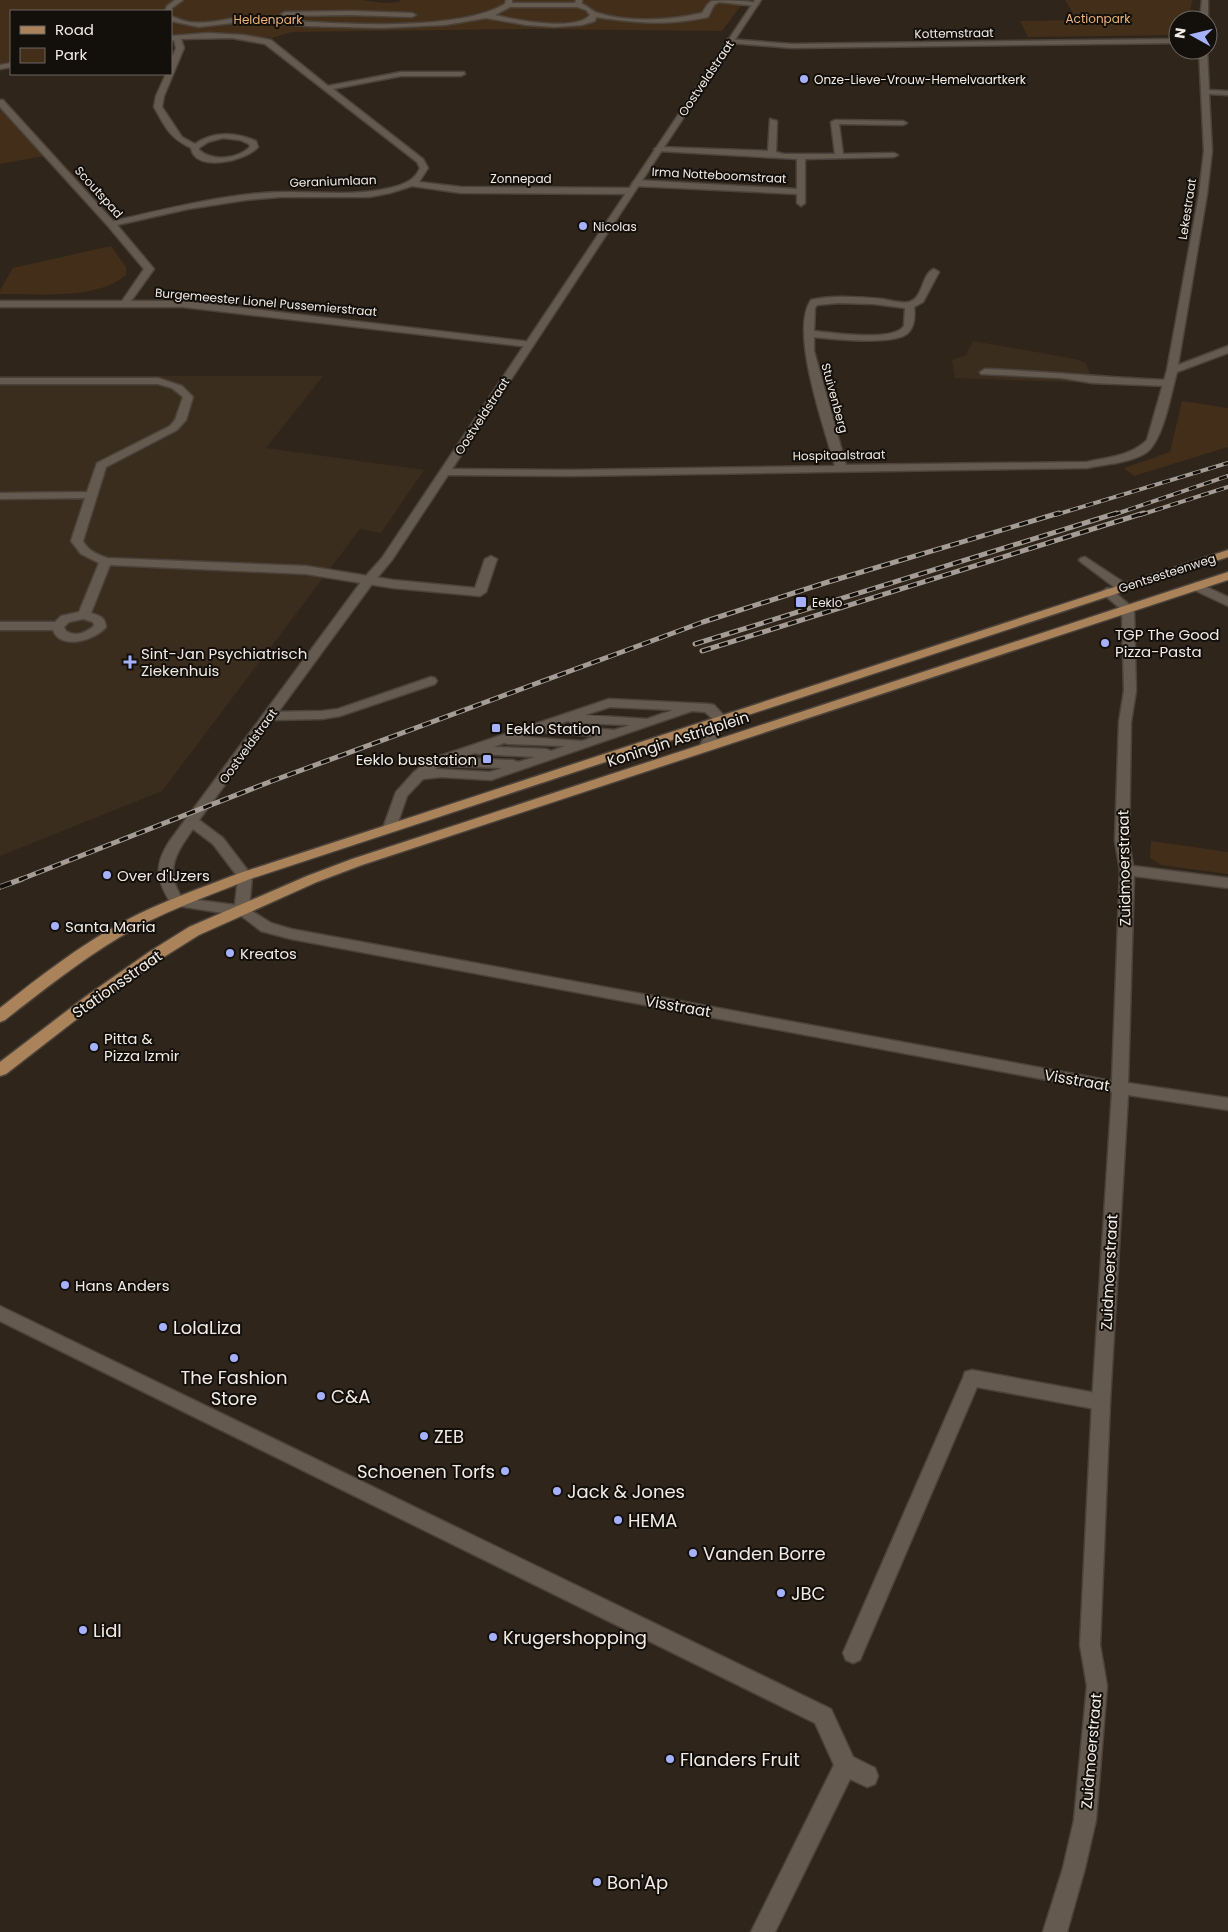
<svg xmlns="http://www.w3.org/2000/svg" width="1228" height="1932" viewBox="0 0 1228 1932" font-family="Poppins,sans-serif">
  <style>
    .built { fill: #3b2d1e }
    .green { fill: #422e19 }
    .lines { fill: none; stroke-linecap: round; stroke-linejoin: round }
    .lane-casing { stroke: #4b433b; stroke-width: 3 }
    .street-casing { stroke: #4b433b; stroke-width: 3 }
    .secondary-casing { stroke: #4b433b; stroke-width: 3 }
    .primary-casing { stroke: #4b433b; stroke-width: 3 }
    .lane { fill: #655a4f; fill-rule: evenodd }
    .street { fill: #655a4f; fill-rule: evenodd }
    .secondary { fill: #655a4f; fill-rule: evenodd }
    .primary { fill: #aa835a; fill-rule: evenodd }
    .rail-far2-casing { stroke: #a59d95; stroke-width: 4 }
    .rail-far1-casing { stroke: #a59d95; stroke-width: 5 }
    .rail-casing { stroke: #a59d95; stroke-width: 5.5 }
    .rail-far2 { stroke: #130f0b; stroke-width: 2.5; stroke-dasharray: 8; stroke-linecap: butt }
    .rail-far1 { stroke: #130f0b; stroke-width: 3; stroke-dasharray: 9; stroke-linecap: butt }
    .rail { stroke: #130f0b; stroke-width: 4; stroke-dasharray: 12; stroke-linecap: butt }
    .poi-dot { fill: #a5b1fc; stroke: #130f0b; stroke-width: 2 }
    .labels { text-anchor: middle; dominant-baseline: central; stroke-width: 4; stroke-linejoin: round; paint-order: stroke }
    .far-park-label { font-size: 12px; fill: #ecb47c; stroke: #130f0b }
    .far-street-label { font-size: 12px; fill: #f1ebe4; stroke: #130f0b }
    .far-poi-label { font-size: 12px; fill: #f1ebe4; stroke: #130f0b; text-anchor: start }
    .poi-label { font-size: 15px; fill: #f1ebe4; stroke: #130f0b; text-anchor: start }
    .street-label { font-size: 15px; fill: #f1ebe4; stroke: #130f0b }
    .near-poi-label { font-size: 18px; fill: #f1ebe4; stroke: #130f0b; text-anchor: start }
  </style>
  <rect width="100%" height="100%" fill="#2f251b"/>
  <path class="built" d="M973,341L1075,359L1086,363L1091,378L1154,385L955,378L952,360L966,355Z
    M0,376H323L266,448L424,470L381,533L360,529L162,791L0,856Z"/>
  <path class="green" d="M0,0H361L385,3L399,2L401,0H745L722,31L528,29L292,32L272,38L221,34L171,37V11H11V63L0,65Z
    M1065,0H1192L1189,20H1178V35L1028,37L1020,21L1077,20Z
    M0,108L44,156L0,164Z
    M111,246L126,267V275C95,301 39,293 0,294V290L13,268Z
    M1182,401L1228,408V447L1134,476L1124,468L1170,452Z
    M1151,841L1228,852V874L1161,865L1150,858Z"/>
  <g class="lines">
    <defs>
      <path id="lane" d="M985,369C1046,371 1107,378 1168,380L1173,383L1168,386L1092,383L1062,378L981,374L980,372Z
        M0,378H158L182,386L193,397L186,420L177,430L106,467L83,541C88,551 97,554 107,558L306,566L393,580L475,588L485,559L491,556L497,559L486,592L480,596L393,588L306,574L110,565L91,613C100,616 105,617 106,627C96,640 60,651 53,630H0V622H55L61,616L79,612L99,563L81,554L71,541L85,498L0,499V493L87,492L97,463L170,426L175,420L183,397L172,388L158,384H0ZM83,619L93,622L94,626C85,633 76,637 66,631L64,627L69,622Z
        M1085,557L1126,584L1128,587L1126,590H1118L1081,562L1079,560L1081,558Z
        M1196,582L1228,597V606L1192,589L1190,586Z
        M431,677L435,678L437,681L435,684L340,716L322,719L270,720L264,716L270,712L322,711L338,709Z
        M609,699L709,704L714,705L727,719L713,747L706,751L699,747L714,720L705,712L692,711L491,780L441,777L423,779L407,796L395,831H385L383,828L396,792L414,772L431,759ZM610,707L673,710L647,719L585,715ZM568,721L573,723L630,725L614,730L557,725ZM539,731L541,732L596,736L582,741L523,737ZM504,743L508,744L565,746L551,751L546,749L494,747ZM475,753L479,754L535,757L518,762L513,760L460,758ZM441,765L446,766L502,768L490,772L435,769Z
        M0,1306L831,1709L853,1757L875,1768L878,1776L875,1784L867,1787L850,1779L775,1932H751L834,1765L815,1723L0,1321Z
        M972,1370L1101,1394L1108,1396L1110,1402L1108,1408L1101,1410L977,1387L860,1660L853,1663L846,1660L843,1653L846,1646L963,1378L965,1372Z"/>
      <path id="street" d="M175,0H183L172,8L171,11H165L167,6Z
        M506,0H512V3H575L576,0H582V4C588,6 593,12 598,13C629,23 672,20 702,13C705,9 707,3 712,1C719,0 752,0 759,4L755,6L719,2L714,5L708,17C668,26 637,23 596,17L595,21L582,25L555,27L526,25L486,18L445,25L381,28L307,26L249,21L199,27L171,21V16C177,18 183,21 189,22C210,25 229,17 250,17C260,17 270,20 280,20C337,24 458,32 505,4ZM510,7H577L586,10L590,15C576,32 515,20 495,15Z
        M1202,0H1208V20H1200Z
        M351,11L412,13L416,15L412,17L351,15L285,16L281,14L285,12Z
        M208,33L244,35L271,40L328,86L401,72H464L465,74L461,76H401L333,89L423,159L428,168L419,182L461,187L631,188L635,191L631,194L461,193L412,186L390,193L369,197H280L246,200L188,209L117,225L154,269L131,301H183L532,342L534,344L529,347L183,307H0V301H122L144,269L108,226L0,107V100H3L113,221C163,210 213,197 263,193C305,189 348,198 390,188C402,185 415,181 420,168L417,162L265,44L232,38L181,39L184,48L164,96L162,107L182,137L195,144C213,131 236,132 256,141L258,147C246,161 195,173 191,148C169,137 166,128 154,107L156,96L166,74H171V61L176,48L174,40H171V36ZM223,138L240,140L249,144L250,147C237,159 213,162 199,150V148L208,142Z
        M728,39L792,44L1178,39V43L792,48L731,43L727,41Z
        M1199,50H1207L1209,90L1228,91V95L1209,94L1212,151L1207,194L1178,365L1228,346V353L1177,372C1171,392 1164,439 1147,452C1131,463 1106,464 1087,468L571,476L446,475L441,472L446,469L571,470L835,466C825,429 789,331 811,300C833,295 859,297 882,299C889,300 902,304 909,302C924,298 921,274 934,269L939,272L923,302L914,307C915,316 915,326 908,333C895,346 833,339 814,337V351L846,465L1087,462C1108,457 1131,456 1147,440L1167,370L1199,194L1204,151ZM838,303L874,304L905,308L904,326C894,342 833,333 814,331L815,308L817,305Z
        M11,63V67L0,69V65Z
        M770,119L777,121L776,152L784,154H835L831,122L835,120L903,121L907,123L903,125L839,124L843,154L894,153L898,155L894,157L805,159V203L801,206L797,203V194L636,186L632,183L636,180L797,189V159L658,151L654,149L658,147L768,151Z
        M1107,588L1111,589L1134,609L1136,691L1131,722L1129,841L1133,866L1228,878V888L1134,876L1128,1083L1228,1098V1110L1128,1095L1110,1402L1100,1645L1107,1686L1096,1820L1085,1868L1067,1932H1043L1063,1868L1074,1820L1087,1686L1080,1645L1092,1402L1112,1092L291,939L261,931L235,911L237,908H247L271,923L291,929L1112,1081L1120,870L1115,841L1119,722L1124,691L1122,610L1101,592Z"/>
      <path id="secondary" d="M755,0H761L392,560L372,584L199,820L223,838L252,876L249,911L247,914L242,916L172,905C157,881 153,867 169,842L364,578L382,558ZM193,829L213,844L238,877L235,905L182,898C164,870 176,853 193,829Z"/>
      <path id="primary" d="M1228,550V557L250,879C206,897 161,912 120,937C80,961 42,991 5,1020L0,1022V1008C39,977 79,946 123,922C160,902 201,888 240,873Z
        M1228,572V580L362,865L317,882L199,935L159,960L95,1005L6,1074L0,1076V1062L85,997L149,952L189,927L307,876L352,859Z"/>
    </defs>
    <use href="#lane" class="lane-casing"/>
    <use href="#street" class="street-casing"/>
    <use href="#secondary" class="secondary-casing"/>
    <use href="#primary" class="primary-casing"/>
    <use href="#lane" class="lane"/>
    <use href="#street" class="street"/>
    <use href="#secondary" class="secondary"/>
    <use href="#primary" class="primary"/>
    <defs>
      <path id="rail-far2" d="M1055,515L1228,463
        M1113,515L1228,476
        M1140,515L1228,487"/>
      <path id="rail-far1" d="M695,644L1117,513
        M702,651L1144,513
        M19,880L272,781L703,622L828,582L1059,513"/>
      <path id="rail" d="M0,887L22,879"/>
    </defs>
    <use href="#rail-far2" class="rail-far2-casing"/>
    <use href="#rail-far1" class="rail-far1-casing"/>
    <use href="#rail" class="rail-casing"/>
    <use href="#rail-far2" class="rail-far2"/>
    <use href="#rail-far1" class="rail-far1"/>
    <use href="#rail" class="rail"/>
  </g>
  <g class="poi-dot">
    <circle cx="804" cy="79" r="5"/>
    <circle cx="583" cy="226" r="5"/>
    <rect x="795" y="596" width="12" height="12" rx="2.5"/>
    <circle cx="1105" cy="643" r="5"/>
    <path d="M127.5 654.5h5v5h5v5h-5v5h-5v-5h-5v-5h5z"/>
    <rect x="491" y="723" width="10" height="10" rx="2.5"/>
    <rect x="482" y="754" width="10" height="10" rx="2.5"/>
    <circle cx="107" cy="875" r="5"/>
    <circle cx="55" cy="926" r="5"/>
    <circle cx="230" cy="953" r="5"/>
    <circle cx="94" cy="1047" r="5"/>
    <circle cx="65" cy="1285" r="5"/>
    <circle cx="163" cy="1327" r="5"/>
    <circle cx="234" cy="1358" r="5"/>
    <circle cx="321" cy="1396" r="5"/>
    <circle cx="424" cy="1436" r="5"/>
    <circle cx="505" cy="1471" r="5"/>
    <circle cx="557" cy="1491" r="5"/>
    <circle cx="618" cy="1520" r="5"/>
    <circle cx="693" cy="1553" r="5"/>
    <circle cx="781" cy="1593" r="5"/>
    <circle cx="83" cy="1630" r="5"/>
    <circle cx="493" cy="1637" r="5"/>
    <circle cx="670" cy="1759" r="5"/>
    <circle cx="597" cy="1882" r="5"/>
  </g>
  <g class="labels">
    <g class="far-park-label">
      <text x="1098" y="18">Actionpark</text>
      <text x="268" y="19">Heldenpark</text>
    </g>
    <g class="far-street-label">
      <text transform="translate(954 33) rotate(-1)">Kottemstraat</text>
      <text transform="translate(706 78) rotate(-56)">Oostveldstraat</text>
      <text transform="translate(719 175) rotate(3)">Irma Notteboomstraat</text>
      <text x="521" y="178">Zonnepad</text>
      <text transform="translate(333 181) rotate(-2)">Geraniumlaan</text>
      <text transform="translate(99 192) rotate(48)">Scoutspad</text>
      <text transform="translate(1187 209) rotate(-81)">Lekestraat</text>
      <text transform="translate(266 302) rotate(5)">Burgemeester Lionel Pussemierstraat</text>
      <text transform="translate(835 398) rotate(75)">Stuivenberg</text>
      <text transform="translate(482 416) rotate(-57)">Oostveldstraat</text>
      <text transform="translate(839 455) rotate(-1)">Hospitaalstraat</text>
      <text transform="translate(1167 573) rotate(-18)">Gentsesteenweg</text>
      <text transform="translate(248 746) rotate(-54)">Oostveldstraat</text>
    </g>
    <g class="far-poi-label">
      <text x="814" y="79">Onze-Lieve-Vrouw-Hemelvaartkerk</text>
      <text x="593" y="226">Nicolas</text>
      <text x="812" y="602">Eeklo</text>
    </g>
    <g class="poi-label">
      <text x="1115" y="634">TGP The Good<tspan x="1115" dy="17">Pizza-Pasta</tspan></text>
      <text x="141" y="653">Sint-Jan Psychiatrisch<tspan x="141" dy="17">Ziekenhuis</tspan></text>
      <text x="506" y="728">Eeklo Station</text>
      <text x="477" y="759" text-anchor="end">Eeklo busstation</text>
      <text x="117" y="875">Over d'IJzers</text>
      <text x="65" y="926">Santa Maria</text>
      <text x="240" y="953">Kreatos</text>
      <text x="104" y="1038">Pitta &amp;<tspan x="104" dy="17">Pizza Izmir</tspan></text>
      <text x="75" y="1285">Hans Anders</text>
    </g>
    <g class="street-label">
      <text transform="translate(678 739) rotate(-18)">Koningin Astridplein</text>
      <text transform="translate(1124 868) rotate(-91)">Zuidmoerstraat</text>
      <text transform="translate(117 984) rotate(-35)">Stationsstraat</text>
      <text transform="translate(678 1006) rotate(10)">Visstraat</text>
      <text transform="translate(1077 1080) rotate(10)">Visstraat</text>
      <text transform="translate(1109 1272) rotate(-87)">Zuidmoerstraat</text>
      <text transform="translate(1091 1751) rotate(-85)">Zuidmoerstraat</text>
    </g>
    <g class="near-poi-label">
      <text x="173" y="1327">LolaLiza</text>
      <text x="234" y="1377" text-anchor="middle">The Fashion<tspan x="234" dy="21">Store</tspan></text>
      <text x="331" y="1396">C&amp;A</text>
      <text x="434" y="1436">ZEB</text>
      <text x="495" y="1471" text-anchor="end">Schoenen Torfs</text>
      <text x="567" y="1491">Jack &amp; Jones</text>
      <text x="628" y="1520">HEMA</text>
      <text x="703" y="1553">Vanden Borre</text>
      <text x="791" y="1593">JBC</text>
      <text x="93" y="1630">Lidl</text>
      <text x="503" y="1637">Krugershopping</text>
      <text x="680" y="1759">Flanders Fruit</text>
      <text x="607" y="1882">Bon'Ap</text>
    </g>
  </g>
  <rect x="10" y="10" width="162" height="65" fill="#130f0b" stroke="#6c6762"/>
  <rect x="20" y="26" width="25" height="8" fill="#aa835a" stroke="#6c6762"/>
  <text x="55" y="35" font-size="15" fill="#f1ebe4">Road</text>
  <rect x="20" y="48" width="25" height="15" fill="#422e19" stroke="#6c6762"/>
  <text x="55" y="60" font-size="15" fill="#f1ebe4">Park</text>
  <g transform="translate(1193 35) rotate(278)"><circle r="24" fill="#130f0b" stroke="#6c6762"/>
  <path d="M0-4L9 19L0 12L-9 19Z" fill="#a5b1fc"/>
  <text y="-8" font-size="14" font-weight="bold" text-anchor="middle" fill="#f1ebe4">N</text>
  </g>
</svg>
